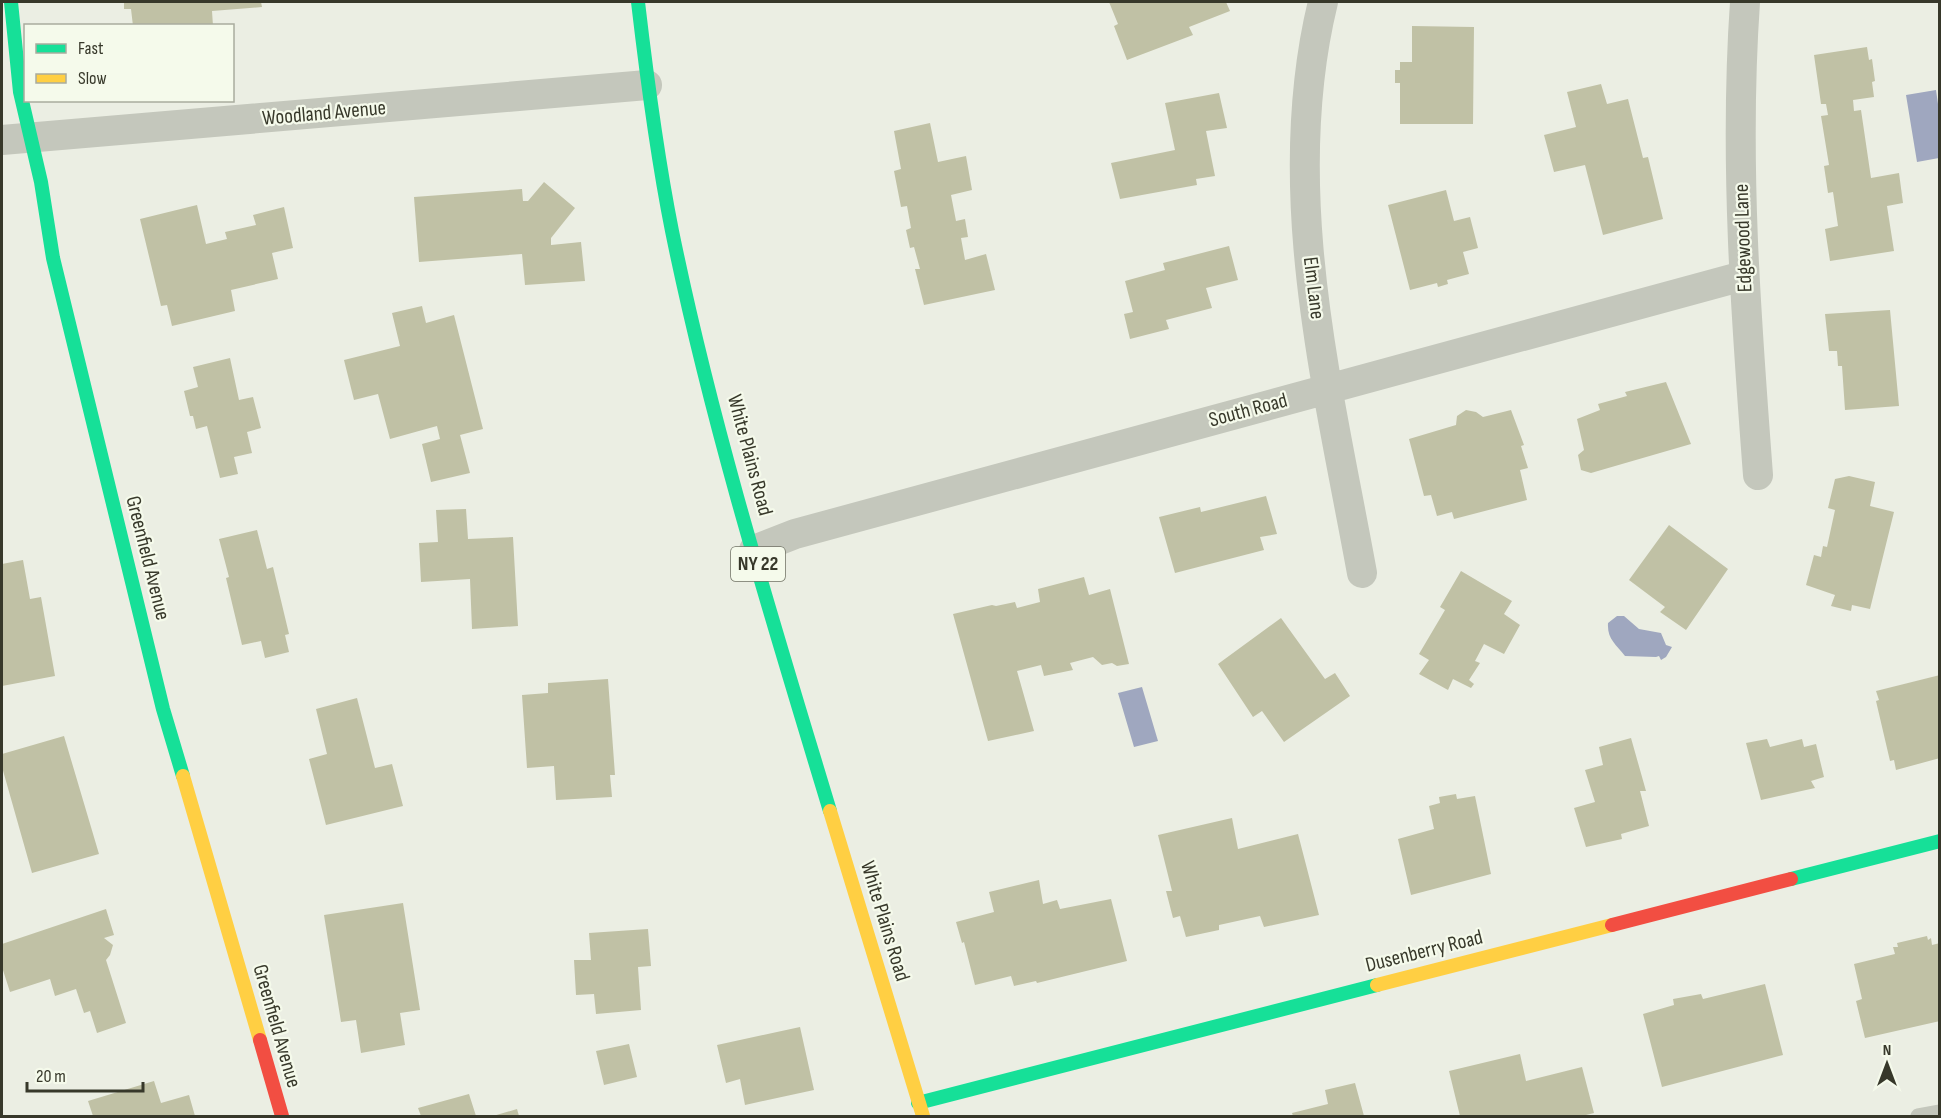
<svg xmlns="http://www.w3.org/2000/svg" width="1941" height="1118" viewBox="0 0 1941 1118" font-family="'Sofia Sans Condensed',sans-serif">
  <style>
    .water { fill: #9fa7bf }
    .building { fill: #c0c1a5 }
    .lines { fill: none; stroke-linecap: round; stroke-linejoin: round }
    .lane { stroke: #c4c7bc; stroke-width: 15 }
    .street { stroke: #c4c7bc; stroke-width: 30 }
    .fast { stroke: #16e098; stroke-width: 14 }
    .slow { stroke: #ffcf43; stroke-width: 14 }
    .jam { stroke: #f24e42; stroke-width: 14 }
    .labels { text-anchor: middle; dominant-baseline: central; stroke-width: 4.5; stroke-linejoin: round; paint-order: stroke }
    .shield { fill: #f5faeb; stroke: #707264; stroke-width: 1.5 }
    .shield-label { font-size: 20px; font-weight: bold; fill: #37382a }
    .street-label { font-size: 21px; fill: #37382a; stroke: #f5faeb }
  </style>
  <rect width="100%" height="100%" fill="#ebeee3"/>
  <path class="water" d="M1936,90L1939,111V158L1917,162L1906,95Z
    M1617,616H1624L1639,629L1661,633L1666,645L1672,647L1666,657L1661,660L1659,656L1656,657L1625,656C1616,644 1607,639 1608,623Z
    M1142,687L1158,741L1134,747L1118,693Z"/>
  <path class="building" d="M124,2H261L262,7L212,11L213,26H133L131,9H124Z
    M1109,2H1226L1230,11L1189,27L1193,35L1127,60L1114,26L1118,24Z
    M1412,26L1474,27L1473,124H1400V83H1395V70H1400V62H1412Z
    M1867,47L1869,60L1872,59L1875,81L1872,82L1874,97L1853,100L1854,111L1861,110L1871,178L1899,173L1903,203L1887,206L1894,251L1830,261L1825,229L1838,226L1833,192L1828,193L1824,166L1829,165L1821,116L1828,115L1826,104H1821L1814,55Z
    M1601,84L1607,104L1628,99L1643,158L1648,157L1663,219L1603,235L1585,165L1554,172L1544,135L1576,127L1567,92Z
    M1219,93L1227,128L1206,131L1215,176L1196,179L1197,185L1120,199L1111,163L1175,150L1165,103Z
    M930,123L938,162L966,156L972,190L951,195L956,221L965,219L968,237L961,238L965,260L986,254L995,290L924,305L915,269H920L914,247L910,248L906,230L911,228L907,206L901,207L894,171L901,169L894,131Z
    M544,182L575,208L551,238V245L581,242L585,281L525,285L522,254L419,262L414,197L522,189L523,201H528Z
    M1446,190L1454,221L1470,217L1478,248L1463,252L1469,274L1447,280L1448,284L1438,287L1437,283L1410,290L1388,205Z
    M197,205L206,244L227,239L225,232L256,225L253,215L284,207L293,248L272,253L278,279L231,290L235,311L172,326L167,305L161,306L140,219Z
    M1229,246L1238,280L1206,288L1212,308L1166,320L1169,329L1130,339L1124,314L1133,312L1125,281L1165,270L1163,263Z
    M422,306L426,323L454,315L483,429L460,435L470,473L431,482L422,444L440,439L437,426L390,439L378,394L354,400L344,360L400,346L392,313Z
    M1890,310L1899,406L1845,410L1842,366H1838L1837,351H1829L1825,314Z
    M230,358L239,400L253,397L261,428L247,432L252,453L234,457L238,474L220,478L207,426L196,429L193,416H190L184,391L198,387L193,367Z
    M1666,382L1691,444L1591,473L1581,470L1578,455L1584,450L1577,419L1600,410L1598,404L1627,396L1625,392Z
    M1466,410L1476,412L1483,417L1511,410L1524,445L1521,446L1528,468L1520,470L1527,500L1454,519L1452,512L1437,516L1431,495L1424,496L1409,439L1456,425L1457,416Z
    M1849,476L1875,482L1870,506L1894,512L1870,609L1852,605L1851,611L1831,606L1835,595L1806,585L1814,555L1821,557L1823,546L1827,547L1835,510L1828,508L1835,479Z
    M1266,496L1277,534L1260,537L1264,550L1175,573L1159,517L1200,507L1201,512Z
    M466,509L468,539L513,537L518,626L472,629L470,579L421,582L419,543L438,542L436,510Z
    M1669,525L1728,569L1686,630L1660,612L1665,607L1629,580Z
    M257,530L267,569L273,567L289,634L285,635L289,652L265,658L261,641L242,645L226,578L229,577L219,539Z
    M23,560L30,599L41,597L55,676L2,686V564Z
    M1461,571L1512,601L1504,614L1520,625L1504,654L1484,644L1475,661L1480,663L1469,680L1474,684L1471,688L1453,679L1448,690L1419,674L1429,660L1419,654L1445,610L1440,607Z
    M1084,577L1089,595L1110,589L1129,664L1117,666L1112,663L1102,665L1093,657L1070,663L1073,670L1044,676L1041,665L1017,671L1034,731L988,741L953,614L992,605L996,606L1015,602L1017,608L1040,602L1038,589Z
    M1281,618L1325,679L1335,673L1350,696L1284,742L1262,711L1253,717L1218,664Z
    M1940,675V758L1896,770L1894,760L1890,761L1876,701L1879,700L1876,691Z
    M608,679L615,775H610L612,797L556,800L554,766L527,768L522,695L548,693V683Z
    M357,698L375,768L392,764L403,806L326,825L309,759L327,754L316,709Z
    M64,736L99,854L32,873L2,767V754Z
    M1631,738L1646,791H1640L1649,826L1621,834L1622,839L1586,847L1574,808L1595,802L1585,770L1603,765L1599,747Z
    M1767,739L1770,747L1802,739L1804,747L1816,744L1824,777L1811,781L1815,788L1761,800L1746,743Z
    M1456,794L1457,799L1475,796L1491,874L1411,895L1398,839L1434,829L1429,806L1440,803L1439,797Z
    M1232,818L1238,849L1298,834L1319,915L1264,927L1260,916L1219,925V930L1186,937L1180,916L1173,918L1166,891H1172L1158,835Z
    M1039,880L1043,904L1057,900L1060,909L1111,899L1127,961L1037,983L1036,981L1014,986L1011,976L975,985L964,942L962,943L956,922L994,912L989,892Z
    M403,903L420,1010L400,1013L405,1045L361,1053L356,1020L341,1022L324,915Z
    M106,909L114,935L104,938L113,945L110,955L106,960L126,1023L97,1033L90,1011L84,1013L76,989L55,996L50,979L10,992L2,967V944Z
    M648,929L651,966L638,967L641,1010L596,1014L594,994L576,995L574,960H591L589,933Z
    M1927,936L1928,940L1931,938L1932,945L1940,943V1021L1865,1038L1856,1001L1862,999L1854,964L1895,954L1893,947H1898L1897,943Z
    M1765,984L1783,1055L1662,1087L1643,1014L1674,1005L1673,999L1701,994L1703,999Z
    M800,1027L814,1090L745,1105L740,1079L726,1083L717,1045Z
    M629,1044L637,1077L604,1085L596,1051Z
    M1520,1054L1526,1081L1582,1067L1594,1113L1582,1116H1460L1449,1071Z
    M154,1081L161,1103L189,1095L195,1116H93L88,1101Z
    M1355,1083L1364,1116H1293L1292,1113L1328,1104L1325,1090Z
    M469,1094L476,1116H421L418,1108Z
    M517,1109L519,1116H493Z"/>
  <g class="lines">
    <path class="lane" d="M1918,1116L1940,1112"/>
    <path class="street" d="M1323,2C1277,190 1328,386 1362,573
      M1745,2C1734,160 1746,317 1758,475
      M2,140L647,85
      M754,550L795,534L1743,276"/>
    <path class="fast" d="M11,2L20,92L41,182L53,258L163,709L183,776
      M638,2C647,79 657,156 672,231C712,427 772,619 830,811
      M1791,879L1940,841
      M918,1103L1377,985"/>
    <path class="slow" d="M183,776L260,1040
      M830,811L923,1116
      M1377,985L1612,925"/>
    <path class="jam" d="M1612,925L1791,879
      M260,1040L282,1116"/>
  </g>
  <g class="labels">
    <rect class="shield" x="731" y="547" width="54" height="34" rx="4.5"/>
    <g class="shield-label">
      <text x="758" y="564">NY 22</text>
    </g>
    <g class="street-label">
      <text transform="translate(324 113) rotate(-5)">Woodland Avenue</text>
      <text transform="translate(1743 238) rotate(-92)">Edgewood Lane</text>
      <text transform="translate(1314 288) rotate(83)">Elm Lane</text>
      <text transform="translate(1248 410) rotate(-15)">South Road</text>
      <text transform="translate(750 455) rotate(75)">White Plains Road</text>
      <text transform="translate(148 558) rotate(76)">Greenfield Avenue</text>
      <text transform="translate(885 921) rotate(73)">White Plains Road</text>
      <text transform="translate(1424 951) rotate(-14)">Dusenberry Road</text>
      <text transform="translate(277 1026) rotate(74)">Greenfield Avenue</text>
    </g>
  </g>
  <rect width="1941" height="1118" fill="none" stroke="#37382a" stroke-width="6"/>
  <rect x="24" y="24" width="210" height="78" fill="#f5faeb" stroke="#a9ac9e" stroke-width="1.5"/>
  <rect x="36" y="44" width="30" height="9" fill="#16e098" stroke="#a9ac9e" stroke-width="1.5"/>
  <text x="78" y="54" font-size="18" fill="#37382a">Fast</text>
  <rect x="36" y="74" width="30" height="9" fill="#ffcf43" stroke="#a9ac9e" stroke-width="1.5"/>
  <text x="78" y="84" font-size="18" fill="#37382a">Slow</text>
  <g transform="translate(1887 1064)" stroke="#f5faeb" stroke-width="4.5" paint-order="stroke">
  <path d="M0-4.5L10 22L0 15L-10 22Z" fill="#37382a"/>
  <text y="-9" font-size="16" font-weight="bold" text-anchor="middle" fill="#37382a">N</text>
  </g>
  <path d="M27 1082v9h116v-9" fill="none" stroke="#37382a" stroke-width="3"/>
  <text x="36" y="1082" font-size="18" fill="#37382a" stroke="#f5faeb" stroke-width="4.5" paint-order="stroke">20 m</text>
</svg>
